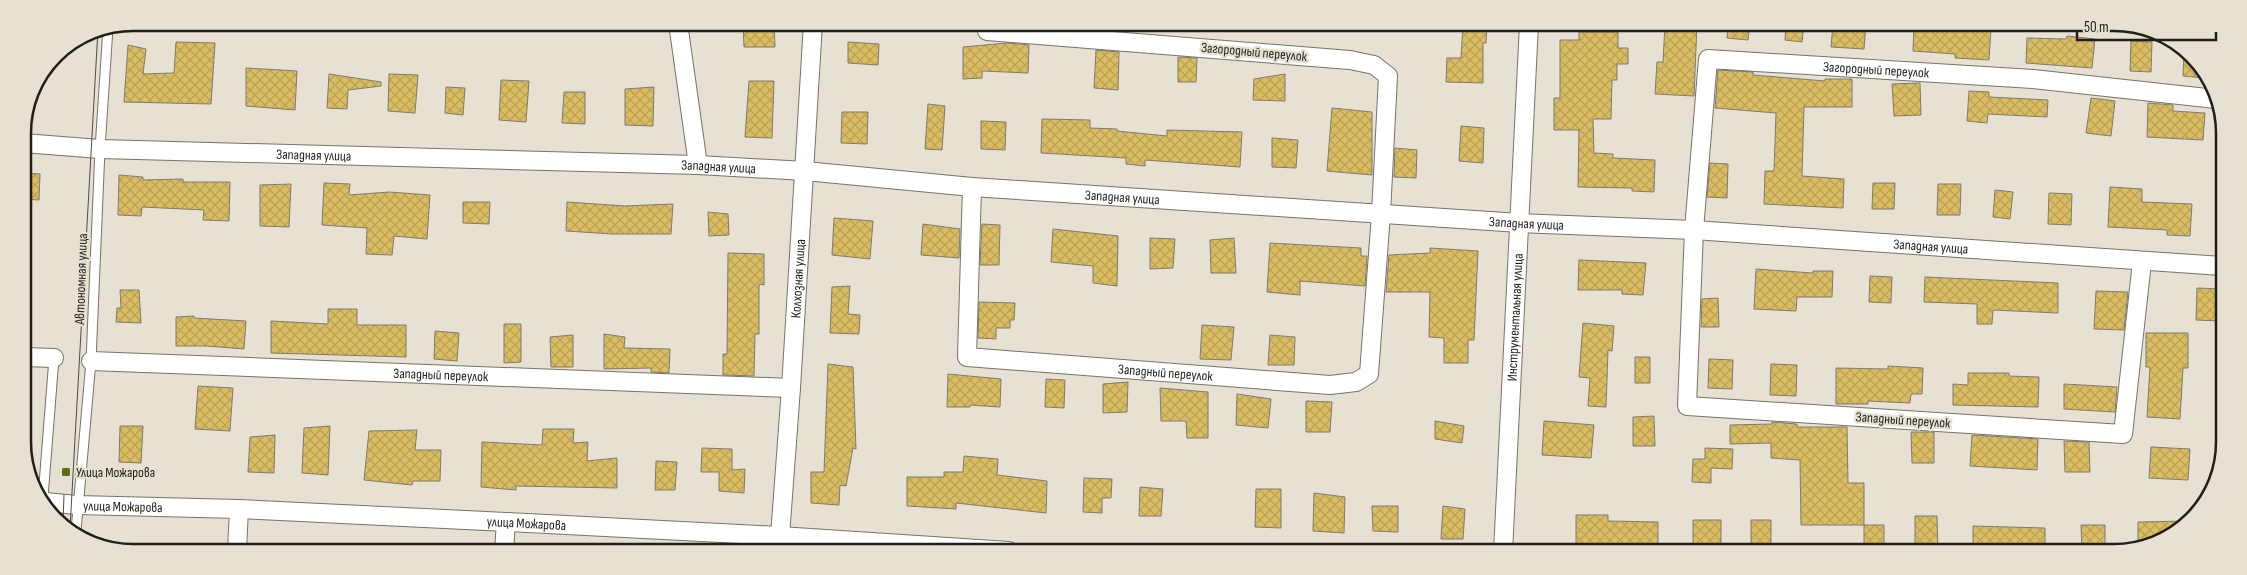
<svg xmlns="http://www.w3.org/2000/svg" width="2247" height="575" viewBox="0 0 2247 575" font-family="'Sofia Sans Condensed',sans-serif">
  <style>
    .building { fill: url(#building-cross-hatch); stroke: #7f7b6e }
    .lines { fill: none; stroke-linecap: round; stroke-linejoin: round }
    .service-casing { stroke: #777367; stroke-width: 11 }
    .minor-casing { stroke: #777367; stroke-width: 20 }
    .service { stroke: #fff; stroke-width: 9 }
    .minor { stroke: #fff; stroke-width: 18 }
    .tram { stroke: #4d4b44; stroke-width: 1 }
    .poi-dot { fill: #5d6d18; stroke: #e6e1d3; stroke-width: 2 }
    .labels { text-anchor: middle; dominant-baseline: central; stroke-width: 4.5; stroke-linejoin: round; paint-order: stroke }
    .street-label { font-size: 14px; fill: #211f1a; stroke: #e6e1d3 }
    .poi-label { font-size: 14px; fill: #211f1a; stroke: #e6e1d3; text-anchor: start }
    .rim { fill: none; stroke: #211f1a; stroke-width: 2.5 }
  </style>
  <defs>
    <pattern id="building-cross-hatch" width="8" height="8" patternUnits="userSpaceOnUse" patternTransform="scale(1.25)"><rect width="8" height="8" fill="#dabc62"/><path d="M0 0l8 8M0 8l8-8" fill="none" stroke="#bba154"/></pattern>
  </defs>
  <rect width="100%" height="100%" fill="#e6e1d3"/>
  <path class="building" d="M743,23H774L775,47H744Z
    M1463,24H1487L1486,43H1483V83L1446,82L1447,58H1461Z
    M1665,24H1697L1694,96L1655,94L1657,62H1663Z
    M1728,24H1750L1748,40L1727,38Z
    M1786,24H1804L1802,42L1785,40Z
    M1833,24H1866L1864,49L1831,47Z
    M1914,24L1991,28L1989,60L1955,58V54L1913,51Z
    M1579,32H1618V48H1628V64H1617V80H1612L1611,119H1593L1594,153L1613,154V158L1655,160L1654,192L1632,191V188L1578,187L1579,130H1554V98H1560V40H1579Z
    M2067,36L2095,39L2092,68L2026,63L2027,38L2066,39Z
    M2131,41L2152,42L2151,72L2130,71Z
    M176,42L215,43L211,104L124,102L128,45L146,49L143,74L174,73Z
    M848,42L879,44L878,65L848,63Z
    M1007,43L1029,45L1028,73L982,71V78L963,79V47Z
    M1096,50L1119,52L1118,90L1094,88Z
    M2184,51L2192,55L2204,78L2183,76Z
    M1178,57L1197,58L1196,82H1178Z
    M246,68L297,71L295,110L246,106Z
    M1718,70L1753,72V75L1825,81V79H1852V107H1804L1802,176L1844,179L1843,208L1764,204L1765,171H1774L1776,113L1715,108Z
    M329,74L381,82V86L348,90L347,109L327,108Z
    M389,74L418,75L415,113L388,111Z
    M1285,74V101L1253,100L1254,79Z
    M501,80L529,81L526,122L499,120Z
    M749,81H774L772,138L745,137Z
    M1920,83L1921,115L1894,116L1892,84Z
    M446,87L465,88L463,115L445,113Z
    M654,87L653,126L625,125V89Z
    M1969,91L1989,92V97L2048,100L2047,117L1988,114L1987,123L1967,121Z
    M564,92H585V124L562,123Z
    M2091,98L2115,101L2111,136L2086,133Z
    M2148,103L2173,105V111L2205,113L2203,140L2147,137Z
    M928,104L945,106L942,150L925,149Z
    M1332,108L1372,112V175L1327,171Z
    M842,112H868L867,144L841,143Z
    M1042,119L1090,120V128L1117,129V131L1167,136V130L1242,132L1240,167L1145,160V166L1126,164V158L1041,153Z
    M981,121L1006,122L1005,150L981,149Z
    M1461,126L1484,128L1483,163L1459,161Z
    M1272,138L1298,140L1296,168L1272,167Z
    M1395,148L1417,150L1416,178L1394,177Z
    M1710,163L1728,164L1727,198L1707,197Z
    M23,173L40,174L39,200L23,199Z
    M119,175L143,177V180L183,179V182H230L229,221L203,220L204,210L142,207L141,216L118,215Z
    M324,183L350,184L349,195L389,192L430,195L427,239L394,236L392,255L366,254L367,228L322,225Z
    M1873,183H1895L1894,209H1872Z
    M291,184L289,227L260,226V185Z
    M1938,184H1961L1960,215H1937Z
    M2110,187L2142,189V202L2192,204L2190,236L2167,235V230L2108,227Z
    M1995,190L2013,192L2010,219L1993,217Z
    M2049,193L2072,194L2071,225L2048,224Z
    M463,202H490L489,224L463,223Z
    M567,202L625,206L673,204L671,234H612L566,231Z
    M708,212L728,214L729,235L709,236Z
    M834,218L873,221L870,259L832,255Z
    M923,224L960,229L959,258L921,255Z
    M982,224L1000,225L999,265H980Z
    M1053,229L1118,236L1117,286L1093,283V266L1051,262Z
    M1150,238L1175,239L1173,268L1150,269Z
    M1234,238L1236,273H1211L1210,240Z
    M1270,243L1361,248V256H1367L1365,286L1300,281V295L1267,292Z
    M1430,248L1478,251L1474,340H1468V363H1444V338L1429,337L1430,292H1386L1389,255L1430,253Z
    M728,253L764,254V285L759,284V334H755L754,376L723,375V354H727Z
    M1579,260L1646,263L1643,295L1622,294V290H1578Z
    M1756,269L1813,273V271H1833L1832,297H1797L1796,311L1754,309Z
    M1870,276L1892,277L1891,303L1869,302Z
    M1925,277L2058,283V313L1993,310L1992,324H1977V304L1924,302Z
    M850,286L848,314L860,315L859,334L830,333L832,287Z
    M2197,288L2222,289L2221,321L2196,320Z
    M120,290H139L141,323L116,322L117,308H121Z
    M2096,291L2128,292L2124,330L2094,329Z
    M1718,298L1719,327H1701L1702,299Z
    M979,302L1015,303L1014,320H1010V328H996V339L978,338Z
    M328,309H357V325H406V357L271,353V321L328,324Z
    M194,316V318L246,321L244,349L207,346H176V317Z
    M1583,323L1614,326L1612,351L1608,350L1606,407L1588,406L1590,378L1579,377Z
    M504,324H521V362L504,363Z
    M1202,325L1234,327L1231,360L1200,359Z
    M435,331L459,333L457,361L434,359Z
    M2146,333H2188V368H2183L2180,419L2147,417L2150,367H2146Z
    M604,334L625,337L624,348L670,349L669,373L651,372V368L604,369Z
    M573,335V367H551L550,337Z
    M1270,335L1295,337L1294,365H1268Z
    M1635,357H1650V383H1635Z
    M1709,359L1733,360L1732,389L1708,388Z
    M828,364L853,367L856,449L853,448L846,486L840,485L839,505L811,503V472H824Z
    M1771,364L1797,365L1796,396L1770,395Z
    M1888,366L1923,368L1922,394H1911L1910,403L1868,401V404H1836V368L1888,369Z
    M1968,373H2009V376L2039,377L2038,407L1953,405V384L1968,385Z
    M948,374L1001,379L1000,407L970,405V407H947Z
    M1046,379L1065,380L1064,408L1045,407Z
    M1128,382L1127,412L1103,413V384Z
    M2064,384L2117,387L2115,412L2064,409Z
    M198,386L233,388L230,431L195,429Z
    M1160,388L1208,392V438H1187L1186,421H1161Z
    M1237,394L1271,399L1268,428L1236,425Z
    M1306,401L1332,402L1330,432H1306Z
    M1654,416L1655,446H1633V417Z
    M1435,421L1464,426L1462,443L1435,439Z
    M1544,421L1594,425L1591,458L1542,455Z
    M1772,422L1797,424V427H1847L1848,483H1864V525H1801L1800,460L1771,458V443L1730,444V425L1772,424Z
    M120,426H143L141,463L119,462Z
    M330,426L328,475L302,473L304,428Z
    M543,429H574L573,443L588,442L587,461L617,458V488L516,486V490L481,487L482,442L542,445Z
    M417,430L415,450H441L440,481H413L412,485L364,480L369,431Z
    M1911,432H1934V463H1912Z
    M275,435L274,473L248,472L250,437Z
    M1972,435L2038,439L2037,470L1970,466Z
    M2064,441L2089,442L2090,472H2065Z
    M2151,447L2190,449L2188,480L2149,478Z
    M702,448L732,449V470L745,469L744,493L719,491V472H701Z
    M1705,448L1733,449L1732,469L1711,468V483L1692,482L1693,459H1705Z
    M964,456L998,459L997,475L1047,481L1046,513L956,503V509L907,506V477H944V472H963Z
    M656,461L677,462L675,490H655Z
    M1084,478L1112,479L1111,498H1102V513L1083,512Z
    M1140,487L1163,489L1161,516H1139Z
    M1256,489H1281V528L1255,527Z
    M1314,493L1345,497L1344,533L1313,531Z
    M1372,506H1398V532L1373,531Z
    M1443,506L1465,509L1463,539H1441Z
    M1576,515H1608V521L1658,522V551L1576,549Z
    M1915,516H1937L1938,552H1915Z
    M1693,520H1721V551H1693Z
    M1751,520H1771V552H1751Z
    M2189,521L2186,525L2138,545V522Z
    M1864,525H1884V552H1864Z
    M2081,525H2105V552H2082Z
    M1973,526L2045,528V552H1973Z"/>
  <g class="lines">
    <defs>
      <path id="service" d="M43,497L54,358
        M76,531L91,361L100,149L108,28"/>
      <g id="minor">
        <path d="M678,23L698,165"/>
        <path id="s1" d="M23,143L100,149L698,165L805,171L972,187L1520,223L1694,230L2222,266"/>
        <path id="s2" d="M972,187L967,357L1330,385L1356,382L1369,374L1381,214L1388,76L1374,65L1350,60L987,31L988,23"/>
        <path id="s3" d="M2142,262L2123,434L1687,406L1694,230L1708,59L2033,79L2216,99"/>
        <path d="M24,357L54,358"/>
        <path id="s4" d="M91,361L791,388"/>
        <path id="s5" d="M45,502L77,505L239,509L506,522L780,536L1009,551"/>
        <path id="s6" d="M780,536L791,388L813,23"/>
        <path d="M237,550L239,509"/>
        <path d="M504,551L506,522"/>
        <path id="s7" d="M1503,552L1529,24"/>
      </g>
    </defs>
    <use href="#service" class="service-casing"/>
    <use href="#minor" class="minor-casing"/>
    <use href="#service" class="service"/>
    <use href="#minor" class="minor"/>
    <path class="tram" d="M63,524L64,495
      M70,528L98,29"/>
  </g>
  <rect class="poi-dot" x="61" y="467" width="10" height="10" rx="2.5"/>
  <g class="labels">
    <g class="street-label">
      <text transform="translate(1254 52) rotate(5)">Загородный переулок</text>
      <text stroke="none"><textPath href="#s3" startOffset="1126">Загородный переулок</textPath></text>
      <text stroke="none"><textPath href="#s1" startOffset="291">Западная улица</textPath></text>
      <text stroke="none"><textPath href="#s1" startOffset="696">Западная улица</textPath></text>
      <text stroke="none"><textPath href="#s1" startOffset="1101">Западная улица</textPath></text>
      <text stroke="none"><textPath href="#s1" startOffset="1506">Западная улица</textPath></text>
      <text stroke="none"><textPath href="#s1" startOffset="1911">Западная улица</textPath></text>
      <text transform="translate(81 279) rotate(-88)">Автономная улица</text>
      <text stroke="none"><textPath href="#s6" startOffset="258">Колхозная улица</textPath></text>
      <text stroke="none"><textPath href="#s7" startOffset="235">Инструментальная улица</textPath></text>
      <text stroke="none"><textPath href="#s2" startOffset="369">Западный переулок</textPath></text>
      <text stroke="none"><textPath href="#s4" startOffset="350">Западный переулок</textPath></text>
      <text transform="translate(1903 420) rotate(4)">Западный переулок</text>
      <text stroke="none"><textPath href="#s5" startOffset="78">улица Можарова</textPath></text>
      <text stroke="none"><textPath href="#s5" startOffset="482">улица Можарова</textPath></text>
    </g>
    <g class="poi-label">
      <text x="76" y="472">Улица Можарова</text>
    </g>
  </g>
  <path d="M0 0H2247V575H0ZM133 31H2114A102 102 0 0 1 2216 133V442A102 102 0 0 1 2114 544H133A102 102 0 0 1 31 442V133A102 102 0 0 1 133 31Z" fill="#e6e1d3" fill-rule="evenodd"/>
  <path class="rim" d="M133 31H2114A102 102 0 0 1 2216 133V442A102 102 0 0 1 2114 544H133A102 102 0 0 1 31 442V133A102 102 0 0 1 133 31Z"/>
  <path d="M2077 32v8h139v-8" fill="none" stroke="#211f1a" stroke-width="2.5"/>
  <text x="2084" y="32" font-size="15" fill="#211f1a" stroke="#e6e1d3" stroke-width="4" paint-order="stroke">50 m</text>
</svg>
